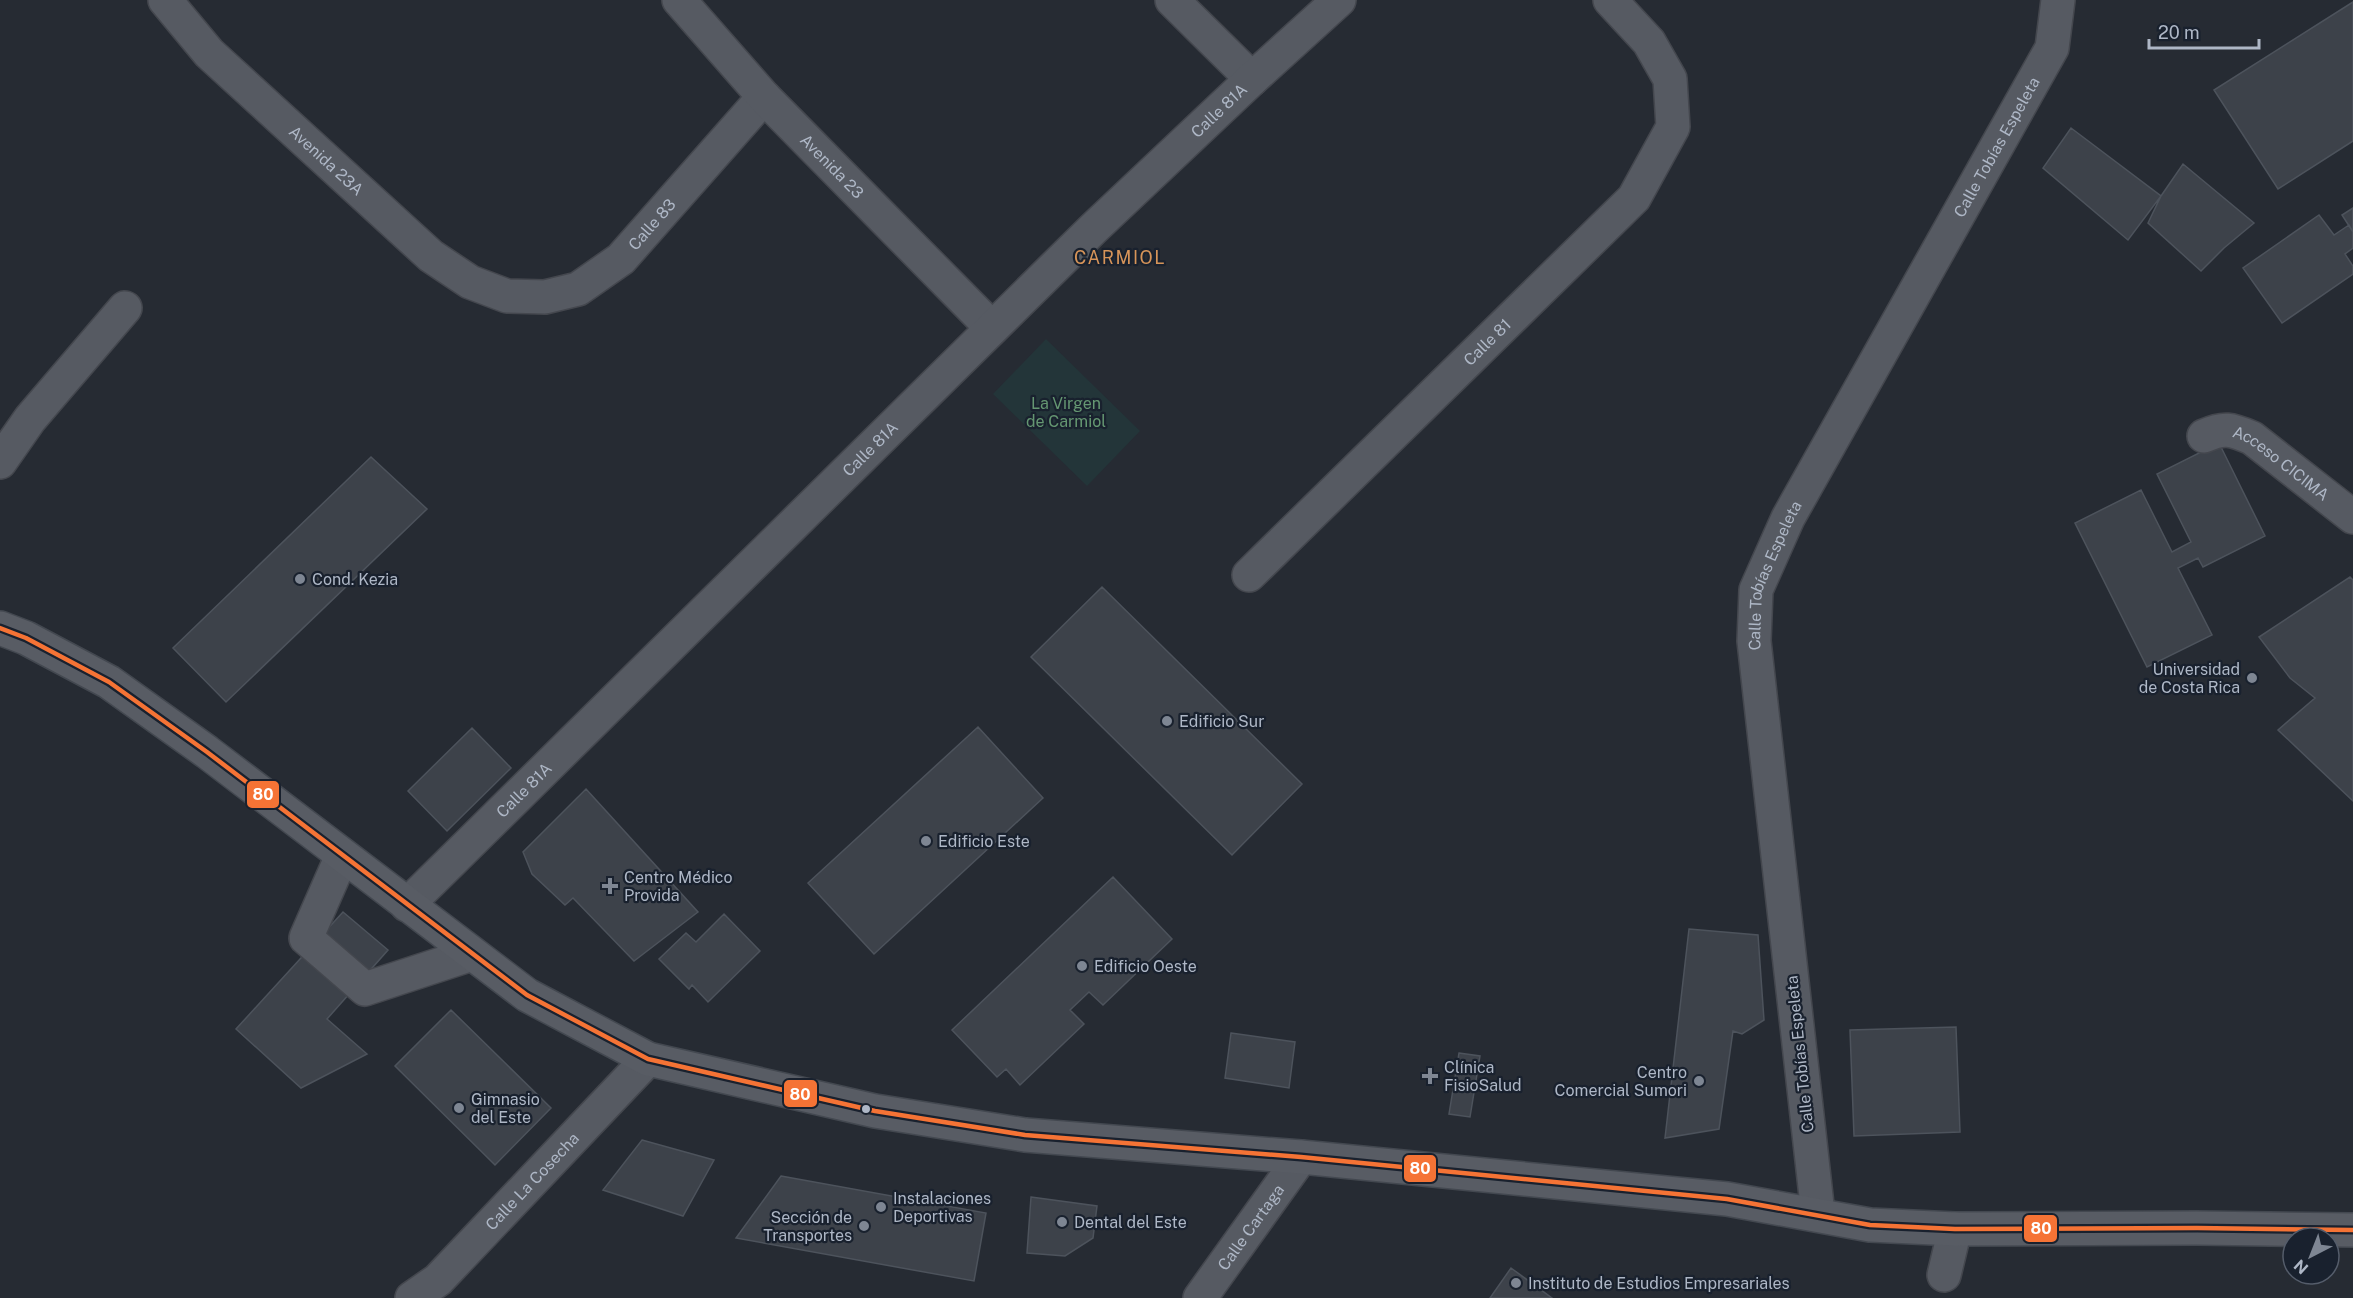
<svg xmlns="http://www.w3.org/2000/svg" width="2353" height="1298" viewBox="0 0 2353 1298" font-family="'Public Sans',sans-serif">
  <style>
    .green { fill: #233539 }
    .building { fill: #3d424a; stroke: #4d535c; stroke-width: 1.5 }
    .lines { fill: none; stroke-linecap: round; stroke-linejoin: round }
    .minor-casing { stroke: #44474e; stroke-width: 36 }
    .major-casing { stroke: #434850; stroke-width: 36 }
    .minor { stroke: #565a62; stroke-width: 33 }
    .major { stroke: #585c64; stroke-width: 33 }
    .bus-1-casing { stroke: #19212e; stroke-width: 9 }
    .bus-1 { stroke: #f57335; stroke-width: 4.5 }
    .poi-dot { fill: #7e8693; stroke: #19212e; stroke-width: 2 }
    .bus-dot { fill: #aeb7c6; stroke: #19212e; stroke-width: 2 }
    .labels { text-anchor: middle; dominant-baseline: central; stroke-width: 4.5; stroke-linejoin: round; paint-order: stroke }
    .street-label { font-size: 16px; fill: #aeb7c6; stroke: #19212e }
    .park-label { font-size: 16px; fill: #659772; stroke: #19212e }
    .poi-label { font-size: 16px; fill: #aeb7c6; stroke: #19212e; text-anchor: start }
    .neighbourhood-label { font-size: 18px; letter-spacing: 1.5px; fill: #d69459; stroke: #19212e }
    .line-badge { stroke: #19212e; stroke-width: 2 }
    .badge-label { font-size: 16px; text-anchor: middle; font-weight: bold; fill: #fff }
  </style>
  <rect width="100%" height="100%" fill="#262b33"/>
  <path class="green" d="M1046,339L1140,431L1087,486L993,394Z"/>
  <path class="building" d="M2353,2V141L2278,189L2214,90Z
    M2071,128L2161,196L2128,240L2043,168Z
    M2183,164L2254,223L2224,248L2201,271L2148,223L2161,196Z
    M2353,208V232L2342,215Z
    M2319,215L2334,235L2349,225L2353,232V248L2345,254L2353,266V274L2282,323L2243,268Z
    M2219,443L2265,536L2203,567L2198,558L2178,568L2212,635L2147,667L2075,523L2141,490L2172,552L2191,542L2157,474Z
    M371,457L427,509L226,702L173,648Z
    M2350,577L2353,580V801L2278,730L2315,698L2290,678L2259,637Z
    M1102,587L1302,784L1232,855L1031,657Z
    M978,727L1043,798L874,954L808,883Z
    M472,728L511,768L447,831L408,791Z
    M586,789L698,912L634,961L573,898L565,905L532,874L523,852Z
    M1113,877L1172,939L1103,1005L1089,992L1070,1010L1084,1024L1020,1085L1006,1069L997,1077L952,1030Z
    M343,912L388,950L327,1019L367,1054L301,1088L236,1029Z
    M724,914L760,951L708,1002L692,985L689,989L659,959L686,933L696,942Z
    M1689,929L1758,935L1764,1020L1742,1034L1733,1031L1719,1129L1665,1138Z
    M451,1010L551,1108L495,1165L395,1066Z
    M1956,1027L1960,1132L1854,1136L1850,1030Z
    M1231,1033L1295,1042L1289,1088L1225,1078Z
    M1459,1053L1480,1056L1470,1117L1449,1114Z
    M642,1140L714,1160L683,1216L603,1190Z
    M781,1176L986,1213L974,1281L736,1238Z
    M1031,1197L1097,1206L1093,1238L1065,1256L1027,1253Z
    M1511,1268L1552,1298H1490Z"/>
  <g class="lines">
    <defs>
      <g id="minor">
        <path id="s1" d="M165,0L209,53L431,256L470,282L507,296L545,297L578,289L621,259L764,97"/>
        <path id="s2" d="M679,0L764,97L992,328"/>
        <path d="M1172,0L1252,79"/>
        <path id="s3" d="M2204,436C2224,427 2231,429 2252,438L2353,517"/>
        <path d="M0,462L30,419L125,308"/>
        <path id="s4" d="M1249,575L1634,198L1673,127L1670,79L1649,42L1610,0"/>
        <path d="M342,856L306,938L365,989L472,954"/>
        <path id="s5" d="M407,905L1093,229L1252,79L1339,0"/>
        <path id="s6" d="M1818,1214L1754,641L1756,590L1788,518L2052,48L2058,0"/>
        <path d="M1944,1275L1955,1229"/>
        <path id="s7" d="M412,1298L438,1280L648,1059"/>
        <path id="s8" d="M1200,1298L1301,1157"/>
      </g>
      <path id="major" d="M0,628L26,638L109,682L207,752L527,995L648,1059L875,1111L1025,1135L1301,1157L1727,1199L1870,1225L1955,1229L2197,1228L2353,1230"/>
    </defs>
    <use href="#minor" class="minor-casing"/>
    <use href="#major" class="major-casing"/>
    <use href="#minor" class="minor"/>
    <use href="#major" class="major"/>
    <defs>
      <path id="bus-1" d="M0,628L26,638L109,682L207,752L527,995L648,1059L875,1111L1025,1135L1301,1157L1727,1199L1870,1225L1955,1229L2197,1228L2353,1230"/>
    </defs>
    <use href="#bus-1" class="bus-1-casing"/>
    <use href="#bus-1" class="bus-1"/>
  </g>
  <g class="poi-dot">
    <circle cx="300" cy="579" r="6"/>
    <circle cx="2252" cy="678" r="6"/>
    <circle cx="1167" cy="721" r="6"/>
    <circle cx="926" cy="841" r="6"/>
    <path d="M607 877h6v6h6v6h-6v6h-6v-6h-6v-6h6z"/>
    <circle cx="1082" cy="966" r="6"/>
    <path d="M1427 1067h6v6h6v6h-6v6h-6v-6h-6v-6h6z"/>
    <circle cx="1699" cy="1081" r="6"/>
    <circle cx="459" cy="1108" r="6"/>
    <circle cx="881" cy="1207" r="6"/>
    <circle cx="1062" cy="1222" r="6"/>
    <circle cx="864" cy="1226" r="6"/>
    <circle cx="1516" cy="1283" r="6"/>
  </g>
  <circle class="bus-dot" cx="866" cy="1109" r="5"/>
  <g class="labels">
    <g class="street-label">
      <text stroke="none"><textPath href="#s5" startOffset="1136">Calle 81A</textPath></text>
      <text stroke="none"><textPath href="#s6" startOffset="1132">Calle Tobías Espeleta</textPath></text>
      <text stroke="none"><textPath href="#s1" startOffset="228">Avenida 23A</textPath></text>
      <text stroke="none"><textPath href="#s2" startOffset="226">Avenida 23</textPath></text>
      <text stroke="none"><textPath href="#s1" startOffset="627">Calle 83</textPath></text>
      <text stroke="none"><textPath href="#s4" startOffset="333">Calle 81</textPath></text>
      <text stroke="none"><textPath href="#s5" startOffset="650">Calle 81A</textPath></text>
      <text stroke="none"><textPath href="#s3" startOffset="88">Acceso CICIMA</textPath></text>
      <text stroke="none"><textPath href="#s6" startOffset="646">Calle Tobías Espeleta</textPath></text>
      <text stroke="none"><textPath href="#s5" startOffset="164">Calle 81A</textPath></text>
      <text transform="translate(1800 1054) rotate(-96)">Calle Tobías Espeleta</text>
      <text stroke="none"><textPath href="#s7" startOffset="168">Calle La Cosecha</textPath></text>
      <text stroke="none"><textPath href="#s8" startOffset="87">Calle Cartaga</textPath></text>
    </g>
    <g class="park-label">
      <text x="1066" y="403">La Virgen<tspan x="1066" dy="18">de Carmiol</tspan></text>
    </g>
    <g class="poi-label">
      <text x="312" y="579">Cond. Kezia</text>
      <text x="2240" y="669" text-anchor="end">Universidad<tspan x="2240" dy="18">de Costa Rica</tspan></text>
      <text x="1179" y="721">Edificio Sur</text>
      <text x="938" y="841">Edificio Este</text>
      <text x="624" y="877">Centro Médico<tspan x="624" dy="18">Provida</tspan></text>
      <text x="1094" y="966">Edificio Oeste</text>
      <text x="1444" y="1067">Clínica<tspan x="1444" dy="18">FisioSalud</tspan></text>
      <text x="1687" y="1072" text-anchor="end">Centro<tspan x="1687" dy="18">Comercial Sumori</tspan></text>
      <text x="471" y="1099">Gimnasio<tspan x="471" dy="18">del Este</tspan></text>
      <text x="893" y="1198">Instalaciones<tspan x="893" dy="18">Deportivas</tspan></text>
      <text x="852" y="1217" text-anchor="end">Sección de<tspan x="852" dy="18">Transportes</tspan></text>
      <text x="1074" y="1222">Dental del Este</text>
      <text x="1528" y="1283">Instituto de Estudios Empresariales</text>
    </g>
    <g class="neighbourhood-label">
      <text x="1120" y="257">CARMIOL</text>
    </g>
  </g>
  <g class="line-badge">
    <rect x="246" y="780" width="34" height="29" rx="6" fill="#f57335"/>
    <rect x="783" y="1079" width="35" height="29" rx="6" fill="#f57335"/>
    <rect x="1403" y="1154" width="34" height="29" rx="6" fill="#f57335"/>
    <rect x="2023" y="1214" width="35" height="29" rx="6" fill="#f57335"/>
  </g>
  <g class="badge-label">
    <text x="263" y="800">80</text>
    <text x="800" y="1100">80</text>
    <text x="1420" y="1174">80</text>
    <text x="2041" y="1234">80</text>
  </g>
  <g transform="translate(2311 1256) rotate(222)"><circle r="28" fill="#19212e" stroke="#555d6b" stroke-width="1.5"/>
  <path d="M0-4.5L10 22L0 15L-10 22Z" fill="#7e8693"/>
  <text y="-9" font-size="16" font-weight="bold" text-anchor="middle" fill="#aeb7c6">N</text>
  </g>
  <path d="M2149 39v9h110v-9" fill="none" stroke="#aeb7c6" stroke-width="3"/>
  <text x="2158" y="39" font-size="18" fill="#aeb7c6" stroke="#19212e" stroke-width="4.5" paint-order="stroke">20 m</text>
</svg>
